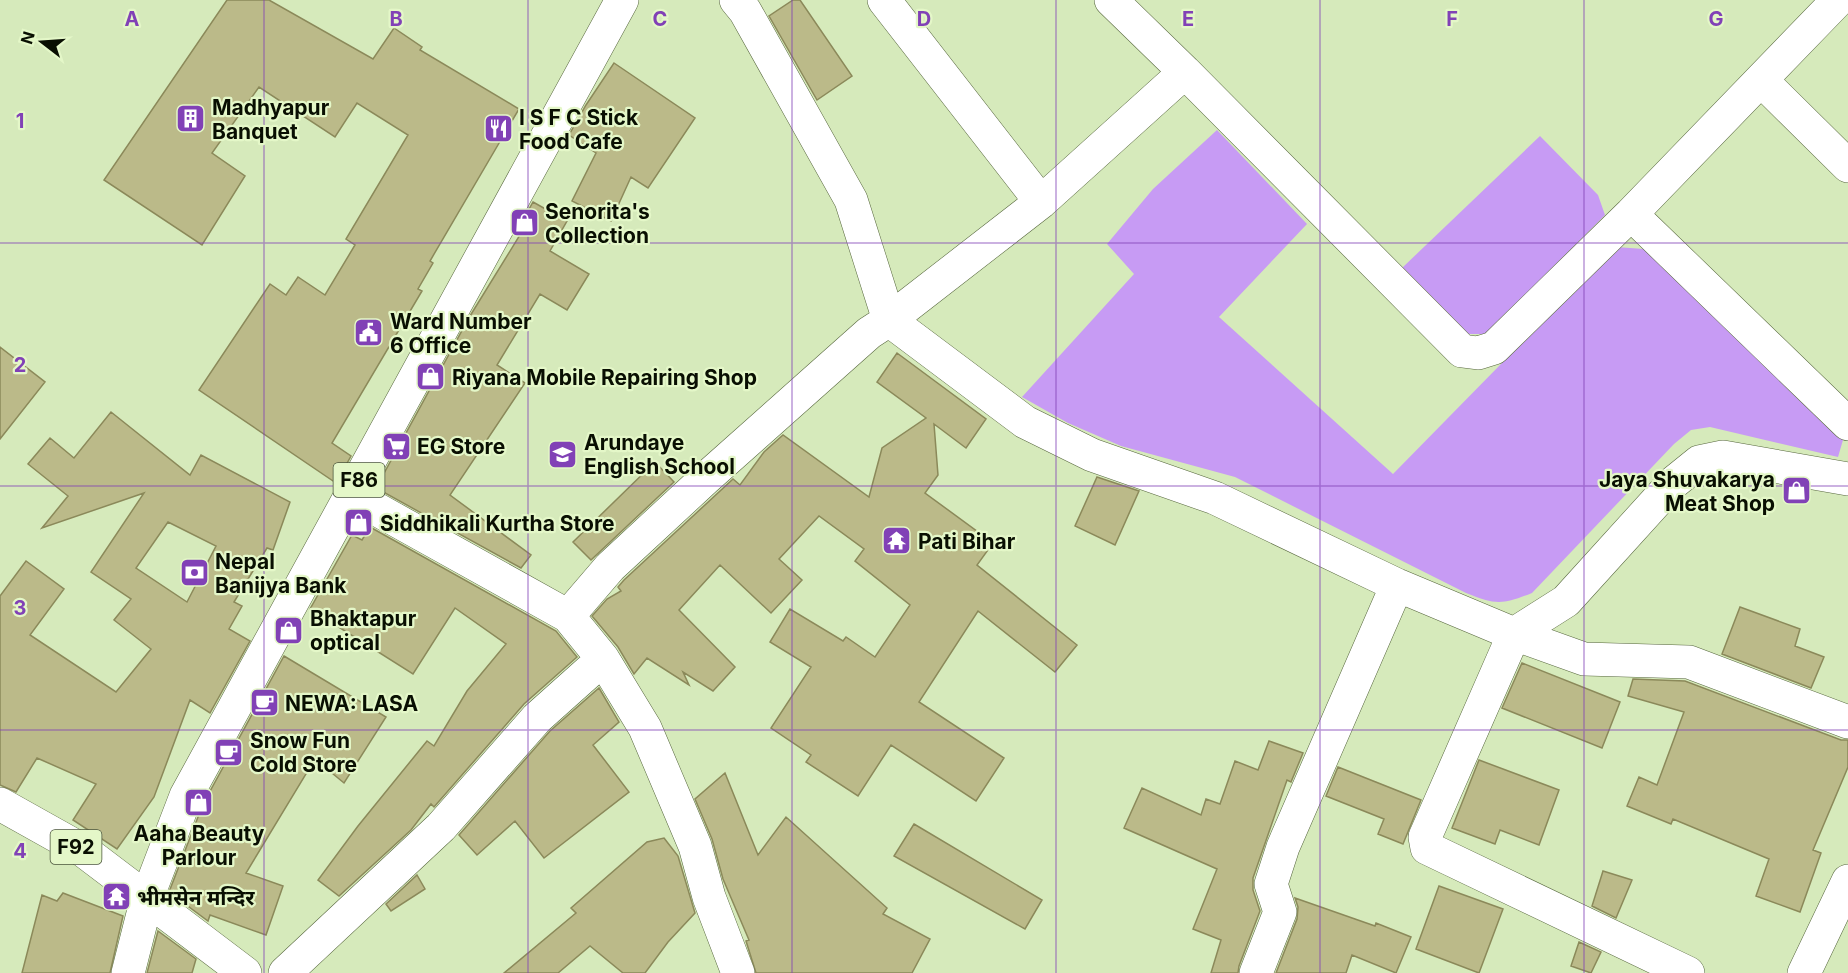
<svg xmlns="http://www.w3.org/2000/svg" width="1848" height="973" viewBox="0 0 1848 973" font-family="Inter,'Noto Sans Devanagari',sans-serif">
  <style>
    .green { fill: #c79bf4 }
    .building { fill: #bbba89; stroke: #8b895a; stroke-width: 1.5; fill-rule: evenodd }
    .lines { fill: none; stroke-linecap: round; stroke-linejoin: round }
    .minor-casing { stroke: #57673e; stroke-width: 34 }
    .major-casing { stroke: #57673e; stroke-width: 34 }
    .minor { stroke: #fff; stroke-width: 33 }
    .major { stroke: #fff; stroke-width: 33 }
    .grid { fill: none; stroke: #8141b6; stroke-width: 1.5; stroke-opacity: 0.55 }
    .labels { text-anchor: middle; dominant-baseline: central; stroke-width: 4.5; stroke-linejoin: round; paint-order: stroke }
    .shield { fill: #e4f7c8; stroke: #4b553d; stroke-width: 1.5 }
    .shield-label { font-size: 20px; font-weight: bold; fill: #090f02 }
    .poi-label { font-size: 21px; font-weight: bold; fill: #090f02; stroke: #e4f7c8; text-anchor: start }
    .grid-label { font-size: 20px; text-anchor: middle; font-weight: bold; fill: #8141b6; stroke: #e4f7c8; stroke-width: 4.5; stroke-linejoin: round; paint-order: stroke }
  </style>
  <rect width="100%" height="100%" fill="#d6eabb"/>
  <path class="green" d="M1217,130L1307,224L1219,317L1393,474L1616,247L1644,249L1843,440L1838,457L1710,427L1691,430L1674,444L1532,593C1502,605 1496,605 1466,593L1235,477L1121,446L1068,423L1022,397L1134,274L1107,244L1153,189Z
    M1540,136L1598,195L1605,215L1487,334H1465L1402,268Z"/>
  <path class="building" d="M227,0H269L373,59L394,28L422,47L420,50L519,109L430,261L433,263L418,289L422,291L332,443L351,456L336,483L199,390L270,284L286,295L298,277L325,295L355,245L346,239L408,135L357,103L335,137L259,87L212,153L245,176L202,245L104,180Z
    M793,0H800L852,76L817,100L769,16Z
    M614,63L695,118L648,188L631,177L611,221L572,201L596,153L569,135L586,105Z
    M533,202L567,221L550,251L589,274L567,310L540,294L497,365L525,383L450,495L531,555L521,568L376,488L470,316L523,230L519,227Z
    M0,347L45,382L0,439Z
    M897,353L986,419L966,448L934,424L938,475L925,493L993,543L977,565L1077,645L1055,672L978,611L919,702L1004,758L976,801L891,745L858,796L806,762L811,755L771,728L811,667L770,642L790,609L843,641L846,637L875,657L910,605L855,561L864,549L819,516L779,559L802,580L771,613L720,565L679,610L735,667L713,691L683,672L689,685L647,658L634,674L618,647L592,616L607,599L621,591L618,587L624,580L733,479L740,485L764,452L783,435L869,497L882,448L926,418L877,382Z
    M111,412L190,475L201,455L290,502L273,550L267,548L234,602L242,606L229,629L250,641L210,713L190,700L154,797L117,849L73,820L96,784L37,758L16,792L0,785V596L26,561L64,589L30,635L116,692L151,649L114,620L131,599L91,572L144,493L42,528L68,496L28,464L50,438L74,458ZM168,522L216,546L187,602L136,568Z
    M655,462L674,482L591,560L573,542Z
    M1097,477L1139,491L1115,545L1075,526Z
    M370,527L556,631L577,657L524,704L434,807L431,804L411,830L339,896L318,880L358,826L427,741L434,746L467,691L506,644L455,608L413,674L310,609L352,535L362,540Z
    M1740,607L1800,629L1795,646L1824,657L1811,688L1722,654Z
    M284,656L386,717L344,783L315,759L246,873L283,886L266,935L210,915L208,921L169,892L203,804Z
    M1522,663L1620,702L1602,748L1502,708Z
    M1633,679L1685,681L1841,740H1848V767L1813,850L1821,853L1800,912L1756,896L1769,859L1673,819L1671,824L1627,806L1639,777L1657,785L1684,712L1628,696Z
    M599,688L619,722L593,745L629,792L544,858L515,821L477,855L459,835L550,731Z
    M1269,741L1303,753L1291,782L1287,780L1253,878V890L1260,911L1239,966L1238,973H1211L1221,940L1193,929L1217,869L1124,828L1142,788L1201,815L1206,799L1220,804L1235,761L1258,770Z
    M1479,760L1559,790L1539,845L1500,830L1495,844L1452,828Z
    M1338,767L1421,800L1403,844L1378,834L1384,819L1326,796Z
    M725,773L758,855L786,817L887,908L883,914L930,939L912,973H756L746,941L749,940L723,879L712,839L695,799Z
    M914,824L1042,900L1025,929L894,856Z
    M664,838L678,856L695,913L668,942L645,973H623L590,946L558,973H504L576,913L571,908L647,842Z
    M1603,871L1632,880L1616,918L1592,906Z
    M417,875L425,889L391,911L386,904Z
    M1439,886L1503,909L1479,973L1416,949Z
    M63,893L123,916L110,973H22L42,895L57,901Z
    M1295,898L1375,926L1376,923L1411,937L1396,973L1352,955L1346,973H1276L1297,919L1298,907Z
    M158,931L196,959L192,973H147Z
    M1579,942L1601,952L1591,973L1571,966Z"/>
  <g class="lines">
    <defs>
      <path id="minor" d="M736,0L745,11L851,200L889,320L1025,422L1092,455L1215,498L1397,585L1514,634L1566,601L1673,483L1699,462L1723,457L1848,479
        M884,0L1041,202
        M1111,0L1185,72
        M1761,80L1848,166
        M1631,214L1848,424
        M351,495L568,616L603,659L645,728L695,846L709,897L738,973
        M568,616L610,567L705,479L869,333L889,320L1041,202L1185,72L1462,351L1478,353L1494,348L1631,214L1838,0
        M285,973L441,827L537,718L603,659
        M1256,973L1280,912L1271,884L1283,847L1397,585
        M1688,973L1427,848L1425,837L1514,634L1584,659L1689,662L1848,722
        M1804,973L1848,881"/>
      <path id="major" d="M0,804L84,851L245,973
        M128,973L147,898L186,796L622,0"/>
    </defs>
    <use href="#minor" class="minor-casing"/>
    <use href="#major" class="major-casing"/>
    <use href="#minor" class="minor"/>
    <use href="#major" class="major"/>
  </g>
  <path class="grid" d="M264,0V973M528,0V973M792,0V973M1056,0V973M1320,0V973M1584,0V973M0,243H1848M0,486H1848M0,730H1848"/>
  <defs>
    <symbol id="building-square" viewBox="-11 -11 22 22"><rect x="-9" y="-9" width="18" height="18" rx="4" fill="#8141b6" stroke="#e4f7c8"/><path d="M-4-6H4V6H1V3H-1V6H-4ZM-2.5-4.3h1.7v1.8h-1.7ZM.8-4.3h1.7v1.8H.8ZM-2.5-1h1.7V.8h-1.7ZM.8-1h1.7V.8H.8Z" fill="#fff"/></symbol>
    <symbol id="restaurant-square" viewBox="-11 -11 22 22"><rect x="-9" y="-9" width="18" height="18" rx="4" fill="#8141b6" stroke="#e4f7c8"/><path d="M-5-6h1v4h1v-4h1v4h1v-4h1v5L-1.5 .5V6h-2V.5L-5-1ZM5-6V6H3V1.5H1.5Q1.5-4 5-6Z" fill="#fff"/></symbol>
    <symbol id="shop-square" viewBox="-11 -11 22 22"><rect x="-9" y="-9" width="18" height="18" rx="4" fill="#8141b6" stroke="#e4f7c8"/><path d="M-5-2.5h2.3a2.7 3.5 0 0 1 5.4 0H5L5.5 6h-11ZM-1.5-2.5h3a1.5 2.3 0 0 0-3 0Z" fill="#fff"/></symbol>
    <symbol id="civic-square" viewBox="-11 -11 22 22"><rect x="-9" y="-9" width="18" height="18" rx="4" fill="#8141b6" stroke="#e4f7c8"/><path d="M-.6-6.5H3V-4.5H.6V-3L4-1V1h2V6H-6V1h2V-1L-.6-3ZM-1.2 2.5V6h2.4V2.5Z" fill="#fff"/></symbol>
    <symbol id="supermarket-square" viewBox="-11 -11 22 22"><rect x="-9" y="-9" width="18" height="18" rx="4" fill="#8141b6" stroke="#e4f7c8"/><path d="M-6-5.5h2.5l.6 2H6L4.5 2H-2.5L-4.4-4H-6ZM-1.5 3.2a1.3 1.3 0 1 0 .1 0ZM3 3.2a1.3 1.3 0 1 0 .1 0Z" fill="#fff"/></symbol>
    <symbol id="school-square" viewBox="-11 -11 22 22"><rect x="-9" y="-9" width="18" height="18" rx="4" fill="#8141b6" stroke="#e4f7c8"/><path d="M0-5L7-2L0 1L-7-2ZM-4 1L0 2.5L4 1V4Q0 6-4 4Z" fill="#fff"/></symbol>
    <symbol id="temple-square" viewBox="-11 -11 22 22"><rect x="-9" y="-9" width="18" height="18" rx="4" fill="#8141b6" stroke="#e4f7c8"/><path d="M0-6L5-2H3V0L6.5 2.5H4V6H1.5V3h-3V6H-4V2.5H-6.5L-3 0V-2H-5Z" fill="#fff"/></symbol>
    <symbol id="bank-square" viewBox="-11 -11 22 22"><rect x="-9" y="-9" width="18" height="18" rx="4" fill="#8141b6" stroke="#e4f7c8"/><path d="M-6-4H6V4H-6ZM0-2.3a2.3 2.3 0 1 0 0 4.6a2.3 2.3 0 1 0 0-4.6Z" fill="#fff"/></symbol>
    <symbol id="cafe-square" viewBox="-11 -11 22 22"><rect x="-9" y="-9" width="18" height="18" rx="4" fill="#8141b6" stroke="#e4f7c8"/><path d="M-5.5-4.5H6V0H3Q3 3.5 0 3.5H-2.5Q-5.5 3.5-5.5 0ZM3-3.2v2h1.7v-2ZM-6 4.5H4V6H-6Z" fill="#fff"/></symbol>
  </defs>
  <g fill-rule="evenodd">
    <use href="#building-square" x="174" y="102" width="33" height="33"/>
    <use href="#restaurant-square" x="482" y="112" width="33" height="33"/>
    <use href="#shop-square" x="508" y="206" width="33" height="33"/>
    <use href="#civic-square" x="352" y="316" width="33" height="33"/>
    <use href="#shop-square" x="414" y="360" width="33" height="33"/>
    <use href="#supermarket-square" x="380" y="430" width="33" height="33"/>
    <use href="#school-square" x="546" y="438" width="33" height="33"/>
    <use href="#shop-square" x="1780" y="474" width="33" height="33"/>
    <use href="#shop-square" x="342" y="506" width="33" height="33"/>
    <use href="#temple-square" x="880" y="524" width="33" height="33"/>
    <use href="#bank-square" x="178" y="556" width="33" height="33"/>
    <use href="#shop-square" x="272" y="614" width="33" height="33"/>
    <use href="#cafe-square" x="248" y="686" width="33" height="33"/>
    <use href="#cafe-square" x="212" y="736" width="33" height="33"/>
    <use href="#shop-square" x="182" y="786" width="33" height="33"/>
    <use href="#temple-square" x="100" y="880" width="33" height="33"/>
  </g>
  <g class="labels">
    <g class="shield">
      <rect x="333.5" y="463" width="51" height="34" rx="4.5"/>
      <rect x="50.5" y="830" width="51" height="34" rx="4.5"/>
    </g>
    <g class="shield-label">
      <text x="359" y="480">F86</text>
      <text x="76" y="847">F92</text>
    </g>
    <g class="poi-label">
      <text x="212" y="107">Madhyapur<tspan x="212" dy="24">Banquet</tspan></text>
      <text x="519" y="117">I S F C Stick<tspan x="519" dy="24">Food Cafe</tspan></text>
      <text x="545" y="211">Senorita's<tspan x="545" dy="24">Collection</tspan></text>
      <text x="390" y="321">Ward Number<tspan x="390" dy="24">6 Office</tspan></text>
      <text x="452" y="377">Riyana Mobile Repairing Shop</text>
      <text x="584" y="442">Arundaye<tspan x="584" dy="24">English School</tspan></text>
      <text x="417" y="446">EG Store</text>
      <text x="1775" y="479" text-anchor="end">Jaya Shuvakarya<tspan x="1775" dy="24">Meat Shop</tspan></text>
      <text x="380" y="523">Siddhikali Kurtha Store</text>
      <text x="918" y="541">Pati Bihar</text>
      <text x="215" y="561">Nepal<tspan x="215" dy="24">Banijya Bank</tspan></text>
      <text x="310" y="618">Bhaktapur<tspan x="310" dy="24">optical</tspan></text>
      <text x="285" y="703">NEWA: LASA</text>
      <text x="250" y="740">Snow Fun<tspan x="250" dy="24">Cold Store</tspan></text>
      <text x="199" y="833" text-anchor="middle">Aaha Beauty<tspan x="199" dy="24">Parlour</tspan></text>
      <text x="137" y="897">भीमसेन मन्दिर</text>
    </g>
  </g>
  <g class="grid-label">
    <text x="132" y="26">A</text>
    <text x="396" y="26">B</text>
    <text x="660" y="26">C</text>
    <text x="924" y="26">D</text>
    <text x="1188" y="26">E</text>
    <text x="1452" y="26">F</text>
    <text x="1716" y="26">G</text>
    <text x="20" y="128">1</text>
    <text x="20" y="372">2</text>
    <text x="20" y="615">3</text>
    <text x="20" y="858">4</text>
  </g>
  <g transform="translate(42 42) rotate(287)" stroke="#e4f7c8" stroke-width="4.5" paint-order="stroke">
  <path d="M0-4.5L10 22L0 15L-10 22Z" fill="#090f02"/>
  <text y="-9" font-size="16" font-weight="bold" text-anchor="middle" fill="#090f02">N</text>
  </g>
</svg>
